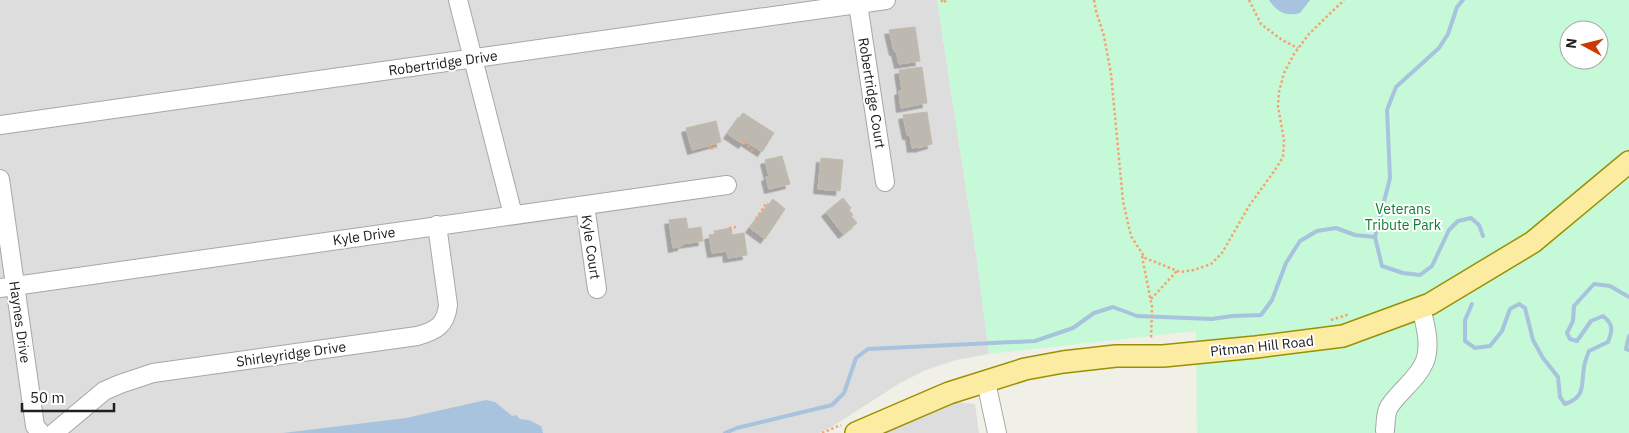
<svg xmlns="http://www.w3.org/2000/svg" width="1629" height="433" viewBox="0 0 1629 433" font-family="'IBM Plex Sans',sans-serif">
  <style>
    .residential { fill: #dedddd }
    .park { fill: #c5f9d7; fill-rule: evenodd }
    .water { fill: #a8c3dd }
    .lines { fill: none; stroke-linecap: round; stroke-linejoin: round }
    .stream { stroke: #a8c3dd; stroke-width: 4 }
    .building { fill: #bdb9b0; stroke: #c2bba9; filter: url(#shadow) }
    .minor-casing { stroke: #a7a7a7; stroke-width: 20 }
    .major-casing { stroke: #9a9002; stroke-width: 24 }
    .path { stroke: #f8a270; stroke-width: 2.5; stroke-dasharray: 2.5 2.5; stroke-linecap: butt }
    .minor { stroke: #fff; stroke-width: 18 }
    .major { stroke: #fbeca1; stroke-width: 21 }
    .labels { text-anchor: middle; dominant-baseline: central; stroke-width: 4; stroke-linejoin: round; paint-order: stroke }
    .street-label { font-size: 14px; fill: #202020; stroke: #fff }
    .park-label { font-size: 14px; fill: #0d7f35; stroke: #fff }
  </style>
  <defs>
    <filter id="shadow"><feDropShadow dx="-4.5" dy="4.5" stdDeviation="0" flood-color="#0004"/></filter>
  </defs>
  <rect width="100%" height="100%" fill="#f0f0e7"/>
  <path class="residential" d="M0,0H937L977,260L989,354L956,360L926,370L900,383L830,428L819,433H0Z
    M945,401L975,404L979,433H876Z"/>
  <path class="park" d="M937,0H1629V433H1197L1196,331L989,354L977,260ZM1569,30H1599V60H1569Z"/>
  <path class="water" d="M1269,0H1310L1300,13C1286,17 1277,12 1269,0Z
    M486,400L495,402L512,416L516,415L520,419L529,420L541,426L543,433H283L406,418Z"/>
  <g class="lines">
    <path class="stream" d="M1463,0L1457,7L1448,34L1439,48L1396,87L1387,110L1390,178L1375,237L1382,266L1403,273L1420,275L1432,266L1449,230L1458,221L1471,218L1479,225L1483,236
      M1472,304L1465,320V341L1475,348L1490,346L1502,331L1510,309L1519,304L1525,308L1533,340L1543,358L1558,377L1560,397L1565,404C1586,397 1581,385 1584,367C1585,361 1587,356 1589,351L1608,342C1613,329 1613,324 1603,316L1591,321L1577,341L1570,339L1567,333L1573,321L1574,306L1594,284L1610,286L1629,297
      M1629,336L1626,349L1629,350
      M725,433L737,428L832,405L844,393L856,358L868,349L1035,341L1073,328L1094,313L1113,307L1137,316L1212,319L1232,316L1261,315L1272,300L1286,263L1300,241L1317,231L1336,228L1355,235L1375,237"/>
  </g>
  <path class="building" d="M915,27L920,61L899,64L896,51H894L889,30Z
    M922,67L927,103L901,108L899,91L902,90L899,70Z
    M927,112L932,144L918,148V147L912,148L910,135H907L903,115Z
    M743,113L774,133L762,152L745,141L743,144L728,134Z
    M716,121L721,142L692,150L686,128Z
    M782,156L790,184L769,189L766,177L769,176L765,160Z
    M821,158L843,160L840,191L818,189Z
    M843,198L851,208L849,210L853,215L851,216L857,223L843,234L826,212Z
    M773,199L785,209L765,239L750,228Z
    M686,218L688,229L701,227L703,241L682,244V246L673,248L669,220Z
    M731,228L732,235L744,233L747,255L728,258L727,251L712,253L709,235L715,234L714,231Z"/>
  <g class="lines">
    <defs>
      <path id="minor" d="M458,0L513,215
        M858,4L885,182
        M0,125L886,0
        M0,179L35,426L41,433
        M585,205L597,289
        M0,288L727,185
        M986,382L997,433
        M1385,430C1386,423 1385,414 1389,407C1399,391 1418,379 1425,361C1431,344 1425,324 1421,307
        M54,433L104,391L120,384L153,373L417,336C436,331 446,325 448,305L437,225"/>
      <path id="major" d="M856,433L949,393L1025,369L1063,362L1116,356H1163L1256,347L1343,336L1430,304L1533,242L1629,162"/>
    </defs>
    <use href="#minor" class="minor-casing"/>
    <use href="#major" class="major-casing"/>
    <path class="path" d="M941,0L944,3L946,0
      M1094,0L1096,11L1104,36L1111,74L1123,201L1131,236L1145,258L1180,272L1194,270L1211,264L1222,253L1249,206L1275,170L1283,157L1284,140L1278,106L1279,92L1284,73L1294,54L1309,34L1344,0
      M1249,0L1261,24L1282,40L1298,48
      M746,142L745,143L754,152
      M709,145L710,149L717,147
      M756,219L767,202
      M729,228L736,227
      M1142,256L1152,307L1151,339
      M1151,299L1177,271
      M1331,320L1350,314
      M822,433L841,425"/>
    <use href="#minor" class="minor"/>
    <use href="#major" class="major"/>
  </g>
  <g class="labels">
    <g class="street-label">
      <text transform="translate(443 63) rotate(-8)">Robertridge Drive</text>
      <text transform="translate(872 93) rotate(81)">Robertridge Court</text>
      <text transform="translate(364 236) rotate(-8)">Kyle Drive</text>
      <text transform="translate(591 247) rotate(82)">Kyle Court</text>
      <text transform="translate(20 322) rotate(82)">Haynes Drive</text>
      <text transform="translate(1262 346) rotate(-6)">Pitman Hill Road</text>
      <text transform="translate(291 354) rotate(-8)">Shirleyridge Drive</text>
    </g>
    <g class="park-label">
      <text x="1403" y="209">Veterans<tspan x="1403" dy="16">Tribute Park</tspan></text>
    </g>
  </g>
  <g transform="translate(1584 45) rotate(277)"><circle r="24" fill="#ffffff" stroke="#a6a6a6"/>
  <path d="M0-4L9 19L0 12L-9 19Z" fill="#ce3802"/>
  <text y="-8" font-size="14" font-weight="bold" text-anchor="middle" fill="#202020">N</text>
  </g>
  <path d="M22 403v8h92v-8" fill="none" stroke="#202020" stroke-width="2.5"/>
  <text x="30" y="403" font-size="15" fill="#202020" stroke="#ffffff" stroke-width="4" paint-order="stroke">50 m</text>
</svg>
